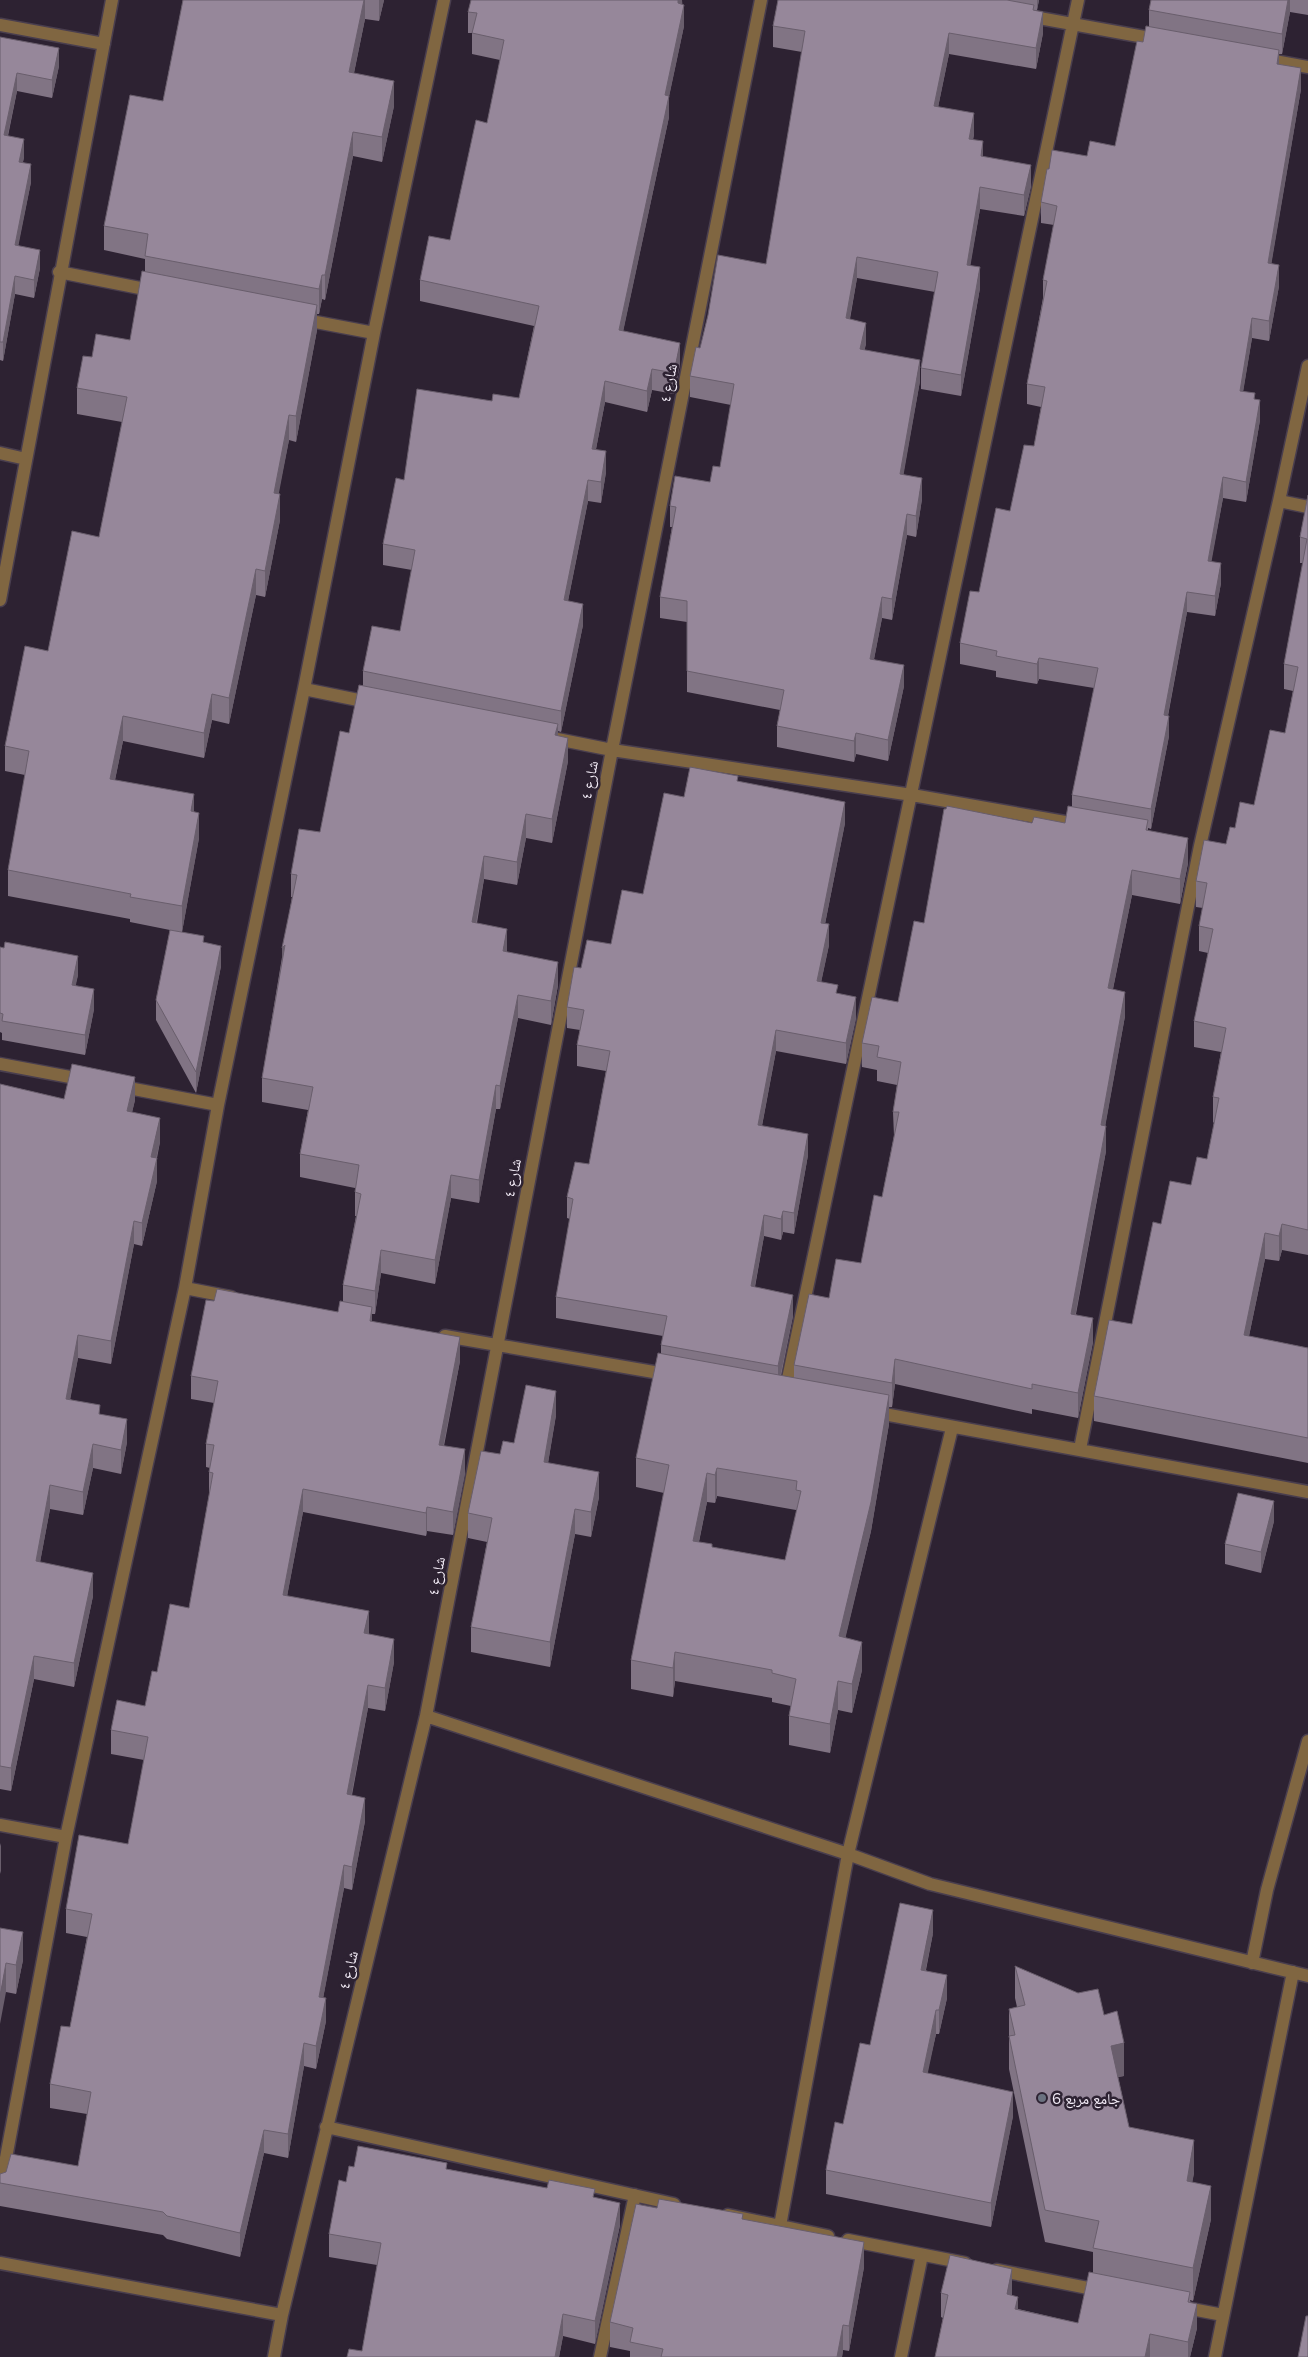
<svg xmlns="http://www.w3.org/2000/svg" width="1308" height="2357" viewBox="0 0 1308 2357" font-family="Mulish,'Noto Naskh Arabic',sans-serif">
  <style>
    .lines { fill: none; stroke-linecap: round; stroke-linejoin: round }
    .minor-casing { stroke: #493e4e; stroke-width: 15 }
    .minor { stroke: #806641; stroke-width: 12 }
    .wall { fill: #817484; fill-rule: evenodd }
    .shaded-wall { fill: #695e6c }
    .building { fill: #96879a; stroke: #695e6c; fill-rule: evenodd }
    .worship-dot { fill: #6b7280; stroke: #2d2232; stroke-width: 2 }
    .labels { text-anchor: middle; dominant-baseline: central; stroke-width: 5; stroke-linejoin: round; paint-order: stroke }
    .street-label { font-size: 15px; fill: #f3ecf7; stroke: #2d2232 }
    .poi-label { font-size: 15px; fill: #f3ecf7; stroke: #2d2232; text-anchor: start }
  </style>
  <rect width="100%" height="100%" fill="#2d2232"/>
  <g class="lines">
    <defs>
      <path id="minor" d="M1028,16L1161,40
        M0,25L104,44
        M1264,59L1308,67
        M59,272L155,291
        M300,319L374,333
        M0,453L26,459
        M1279,501L1308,507
        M0,600L112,0
        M304,689L373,703
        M552,738L612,750L912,795L1082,825
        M0,1064L86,1080
        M118,1086L218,1105
        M185,1288L231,1297
        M445,1336L671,1375
        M785,1393L1078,0
        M873,1412L1308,1492
        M1080,1449L1200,846L1279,501L1308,366
        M426,1716L848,1854L930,1884L1308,1976
        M0,1825L66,1837
        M1252,1963L1267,1890L1308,1741
        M326,2127L674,2204
        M0,2190L66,1837L185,1288L218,1105L304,689L374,333L444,0
        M728,2215L828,2236
        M780,2226L848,1854L952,1428
        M848,2240L965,2263
        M0,2263L282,2315
        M997,2270L1103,2291
        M1181,2307L1223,2315
        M274,2357L282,2315L426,1716L612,750L761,0
        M600,2357L635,2195
        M901,2357L922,2255
        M1215,2357L1293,1972"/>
    </defs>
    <use href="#minor" class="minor-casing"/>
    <use href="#minor" class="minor"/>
  </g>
  <path class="wall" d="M183,0H384L379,21L365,19L354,73L394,106L382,162L353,156L325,300L322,299L319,314H317V330L296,442L289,440L278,494L280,520L265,597L256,595L229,724L212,720L204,758L123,741L115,780L194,812L199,838L182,932L204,943L221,966L196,1093L156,1020V1000L170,930L130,922V919L8,896V870L25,775L5,771V746L48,651L99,537L122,422L77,414V388L92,357L130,340L145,271V259L104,250V226L163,101Z
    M682,0L684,26L669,96V117L623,331L680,364L674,394L652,390L647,412L605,402L596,449L606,472L601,503L588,501L568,601L583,625L561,732L558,731V736L568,761L552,843L526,838L517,885L484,879L477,923L507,952L558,985L551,1025L518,1018L500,1109H496L479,1203L451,1198L435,1284L381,1273L375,1314H372V1321L460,1361L444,1446L465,1473L453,1535L427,1531L426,1536L303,1512L287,1596L369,1634L394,1662L385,1711L368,1708L352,1795L365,1821L352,1890L344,1888L323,1998L326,2021L316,2069L304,2066L288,2158L264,2153L240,2257L167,2239L163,2235L0,2206V2174L78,2166L87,2114L50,2108V2084L70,2027L87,1937L66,1933V1909L128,1844L144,1760L111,1754V1730L145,1706L157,1672L189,1608L209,1495V1472L210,1468L206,1467V1444L214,1403L191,1399V1376L214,1301L338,1312L343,1302V1285L356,1216H355V1188L300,1177V1154L308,1110L262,1102V1078L292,897H291V874L320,832L363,685V671L400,631L412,570L383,565V544L404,480L492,401L519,398L534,326L420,301V280L450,240L487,123L500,60L472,54V33H468V12Z
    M778,0H1039L1037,10H1034V11L1043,33L1036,69L949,54L938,107L974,134L973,140L983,157L1031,186L1024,216L980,209L970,265L980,288L961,396L921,389V368L935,292L857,278L850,319L866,344L864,350L920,381L903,475L922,499L916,537L907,535L892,620L882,618L874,659L904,686L888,761L856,754L854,762L777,747V726L780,710L687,692V622L660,618V597L672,527H670V506L710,482L720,467L731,405L690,397V376L700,348L766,264L802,52L773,47V26Z
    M1151,0H1308V15L1290,12L1282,54H1279V64L1301,89L1271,264L1279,286L1269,341L1252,338L1243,391L1255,399L1260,420L1246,502L1223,498L1211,561L1221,583L1215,616L1187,612L1168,716L1169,736L1151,829L1148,828V831L1188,863L1180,904L1132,895L1113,989L1125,1016L1105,1126L1106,1151L1076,1314L1093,1342L1078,1418L1032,1409V1414L895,1384L892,1407H889V1424L871,1531L845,1638L862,1670L852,1713L838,1710L830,1753L789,1745V1716L791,1706L772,1702V1698L675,1681L673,1697L631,1689V1660L664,1493L636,1487V1458L661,1354V1345L663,1336L556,1318V1297L570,1219L567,1218V1197L589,1164L606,1071L577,1066V1045L580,1030L567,1028V1007L581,968L611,944L643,894L684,797L738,781L845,823L825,924L829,945L821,982L838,994L856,1018L846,1064L776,1051L762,1126L808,1155L794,1234L783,1232L781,1240L764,1236L755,1287L793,1316L781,1376L794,1378V1365L829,1298L861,1263L882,1197L894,1136L893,1112L897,1085L877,1081V1070L862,1067V1043L898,1002L924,923L1032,823H1065L1072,807V795L1094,688L1039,679L1037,684L996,677V671L960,664V643L1010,511L1034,446L1041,407L1027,404V384L1043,298V280L1054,225L1041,223V202L1049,169L1115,146L1143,42L1149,27V10ZM717,1496L796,1510V1514L785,1560L712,1547L699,1542L707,1502L715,1503Z
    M0,37L59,66L52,98L17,91L8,136L24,157L23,162L31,182L18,245L40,268L34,298L15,294L3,361L0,360Z
    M1308,495V1255L1282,1250L1279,1261L1265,1259L1249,1336L1308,1348V1463L1094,1421V1396L1132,1324L1161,1224L1191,1185L1207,1159L1214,1123L1213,1122V1097L1221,1052L1194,1047V1021L1208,953L1199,951V926L1203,908L1196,907V881L1226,844L1235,828L1254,805L1285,733L1293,691L1284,689V664L1303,563H1300V537Z
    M0,947L78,975L75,986L94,1009L85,1055L2,1040V1033L0,1032Z
    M0,1084L64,1099L135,1100L132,1112L160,1142L157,1158V1181L142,1246L134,1244L111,1364L78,1358L70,1399L100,1414L127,1442L121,1474L93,1468L83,1515L50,1509L40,1562L93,1596L74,1687L34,1679L11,1791L0,1789Z
    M556,1415L548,1463L599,1497L591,1537L575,1534L550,1667L471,1652V1627L487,1542L468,1538V1513L500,1454L514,1443Z
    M1274,1521L1261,1573L1225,1564V1544Z
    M0,1928L23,1960L16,1994L6,1992Z
    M933,1933L926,1970L947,1998L939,2034H936L927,2073L1013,2116L991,2227L826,2194V2170L843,2124L870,2045Z
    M1015,1966L1104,2015L1124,2076L1118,2077L1129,2127L1194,2173L1192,2182L1211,2219L1193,2301L1190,2300L1197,2328L1190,2357H935L943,2318L941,2317V2293L1012,2294V2295L1018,2309L1078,2323L1093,2272V2252L1045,2242L1009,2069V2009L1017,2007L1015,1998Z
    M354,2167L447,2169L595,2198L620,2225L595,2344L563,2336L559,2357H347L362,2351L377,2265L329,2257V2234L346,2182Z
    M657,2208L743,2220L864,2267L849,2351L843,2350L842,2357H630V2351L610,2347V2322Z"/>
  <path class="shaded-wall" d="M364,0H365V19L349,97V72Z
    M379,0H384L379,21Z
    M678,0H682V5L678,3Z
    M1037,0H1039L1037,10Z
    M1288,0H1290V12L1282,54V34Z
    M684,5V26L665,116V95Z
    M1043,12V33L1036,69V48Z
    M949,33V54L934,127V106Z
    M59,48V66L52,98V80Z
    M1279,50V70L1277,64Z
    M1301,68V89L1268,284V263Z
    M17,73V91L4,153V135Z
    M394,81V106L382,162V137Z
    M669,96V117L619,351V330Z
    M974,113V134L969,160V139Z
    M353,132V156L325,300V275Z
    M24,139V157L19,180V162Z
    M983,141V162L981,156Z
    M31,164V182L15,263V245Z
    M1031,165V186L1024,216V195Z
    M980,187V209L967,286V265Z
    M40,250V268L34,298V280Z
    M857,257V278L846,339V318Z
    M1279,265V286L1269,341V321Z
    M980,267V288L961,396V375Z
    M322,275V299L319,314V289Z
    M15,276V294L3,361V342Z
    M317,305V330L296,442V416Z
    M1252,318V338L1240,411V391Z
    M866,323V344L860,371V349Z
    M680,343V364L674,394V373Z
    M920,360V381L900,495V474Z
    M652,369V390L647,412V391Z
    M605,381V402L592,470V449Z
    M1260,400V420L1246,502V482Z
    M289,415V440L274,519V493Z
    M606,451V472L601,503V482Z
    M1223,477V498L1208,581V561Z
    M922,478V499L916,537V516Z
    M588,480V501L564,621V600Z
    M280,494V520L265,597V571Z
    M907,514V535L892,620V599Z
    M1221,563V583L1215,616V596Z
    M256,569V595L229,724V698Z
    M1187,592V612L1164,736V715Z
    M882,597V618L870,680V659Z
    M583,604V625L561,732V711Z
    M1039,658V679L1037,684V664Z
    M904,665V686L888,761V740Z
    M212,694V720L204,758V733Z
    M123,716V741L110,804V779Z
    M1169,716V736L1151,829V809Z
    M558,724V748L555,735Z
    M856,733V754L854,762V741Z
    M568,738V761L552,843V819Z
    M194,794V820L191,811Z
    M845,802V823L821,944V923Z
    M199,813V838L182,932V906Z
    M526,814V838L517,885V862Z
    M1188,838V863L1180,904V879Z
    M484,856V879L472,946V922Z
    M1132,870V895L1108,1013V988Z
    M829,924V945L817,1002V981Z
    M507,929V952L503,951Z
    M285,945L282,972V948Z
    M221,946V966L196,1093V1072Z
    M78,956V975L72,1004V985Z
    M558,962V985L551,1025V1001Z
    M94,989V1009L85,1055V1035Z
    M1125,992V1016L1101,1150V1125Z
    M518,995V1018L500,1109V1086Z
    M856,997V1018L846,1064V1043Z
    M776,1030V1051L758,1146V1125Z
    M135,1077V1100L127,1134V1111Z
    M496,1085V1109L479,1203V1180Z
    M160,1118V1142L151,1180V1157Z
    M1106,1126V1151L1071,1338V1314Z
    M808,1134V1155L794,1234V1213Z
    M157,1158V1181L142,1246V1223Z
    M451,1175V1198L435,1284V1260Z
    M783,1211V1232L781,1240V1219Z
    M764,1215V1236L751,1307V1286Z
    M134,1221V1244L111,1364V1341Z
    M1282,1224V1250L1279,1261V1236Z
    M1265,1233V1259L1244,1360V1335Z
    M381,1250V1273L375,1314V1291Z
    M793,1295V1316L778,1387V1366Z
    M372,1307V1330L370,1321Z
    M1093,1318V1342L1078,1418V1393Z
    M78,1335V1358L66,1422V1399Z
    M460,1337V1361L439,1468V1445Z
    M895,1359V1384L892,1407V1383Z
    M556,1391V1415L544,1487V1462Z
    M889,1395V1424L871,1531L839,1665V1636Z
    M127,1419V1442L121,1474V1450Z
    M93,1444V1468L83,1515V1492Z
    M465,1449V1473L453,1535V1512Z
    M717,1468V1496L715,1503V1475Z
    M599,1472V1497L591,1537V1512Z
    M707,1473V1502L693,1570V1541Z
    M50,1485V1509L36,1584V1561Z
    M303,1489V1512L283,1618V1595Z
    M1274,1501V1521L1261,1573V1552Z
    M427,1507V1531L426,1536V1513Z
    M575,1509V1534L550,1667V1642Z
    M93,1573V1596L74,1687V1663Z
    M369,1611V1634L364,1633Z
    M394,1639V1662L385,1711V1688Z
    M862,1642V1670L852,1713V1684Z
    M675,1652V1681L673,1697V1668Z
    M34,1656V1679L11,1791V1768Z
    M838,1681V1710L830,1753V1724Z
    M368,1685V1708L347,1818V1794Z
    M365,1798V1821L352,1890V1867Z
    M1,1843V1871L0,1874V1846Z
    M344,1865V1888L319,2020V1997Z
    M933,1910V1933L921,1993V1970Z
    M23,1932V1960L16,1994V1965Z
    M6,1963V1992L0,2024V1996Z
    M947,1975V1998L939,2034V2010Z
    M326,1998V2021L316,2069V2046Z
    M936,2010V2034L923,2096V2072Z
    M304,2043V2066L288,2158V2134Z
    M1124,2043V2076L1111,2078V2046Z
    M1013,2092V2116L991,2227V2203Z
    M264,2130V2153L240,2257V2233Z
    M1194,2140V2173L1187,2214V2181Z
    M1211,2186V2219L1193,2301V2268Z
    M620,2203V2225L595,2344V2321Z
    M864,2242V2267L849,2351V2326Z
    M1012,2269V2294L1007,2319V2294Z
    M1018,2297V2321L1015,2309Z
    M1197,2304V2328L1190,2357H1188V2342Z
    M563,2314V2336L559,2357H555Z
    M843,2325V2350L842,2357H837Z
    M1150,2334V2357H1145Z"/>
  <path class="building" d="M183,0H364L349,72L394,81L382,137L353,132L325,275H322L319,289L145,256L148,234L104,226L130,95L163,101Z
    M471,0H678V3L684,5L665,95L669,96L619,330L680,343L674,373L652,369L647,391L605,381L592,449L606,451L601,482L588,480L564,600L583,604L561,711L363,671L372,626L400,631L415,550L383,544L396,478L404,480L417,389L492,401L493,394L519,398L539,306L420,280L429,236L450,240L476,120L487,123L504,40L472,33L477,13L468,12Z
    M778,0H1007L1034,5L1033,10L1043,12L1036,48L949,33L934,106L974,113L969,139L983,141L981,156L1031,165L1024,195L980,187L967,265L980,267L961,375L921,368L938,272L857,257L846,318L866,323L860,349L920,360L900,474L922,478L916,516L907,514L892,599L882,597L870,659L904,665L888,740L856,733L854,741L777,726L784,690L687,671V601L660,597L676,507L670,506L675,476L710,482L713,466L720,467L734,384L690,376L696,347L700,348L708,315L718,255L766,264L805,31L773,26Z
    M1151,0H1288L1282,34L1149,10Z
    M1146,26L1279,50L1277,64L1301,68L1268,263L1279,265L1269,321L1252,318L1240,391L1255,393L1254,399L1260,400L1246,482L1223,477L1208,561L1221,563L1215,596L1187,592L1164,715L1169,716L1151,809L1072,795L1098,668L1039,658L1037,664L996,656L997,651L960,643L970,591L979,592L996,508L1010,511L1024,445L1034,446L1045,387L1027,384L1047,281L1043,280L1057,206L1041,202L1047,169H1049L1052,150L1087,156L1090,141L1115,146L1137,41L1143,42Z
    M0,37L59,48L52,80L17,73L4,135L24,139L19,162L31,164L15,245L40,250L34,280L15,276L3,342H0Z
    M142,271L317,305L296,416L289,415L274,493L280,494L265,571L256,569L229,698L212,694L204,733L123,716L110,779L194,794L191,811L199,813L182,906L130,897L131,894L8,870L29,751L5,746L25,646L48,651L72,531L99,537L127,397L77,388L83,356L92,357L96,334L130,340Z
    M1308,495V1230L1282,1224L1279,1236L1265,1233L1244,1335L1308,1348V1438L1094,1396L1109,1320L1132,1324L1153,1222L1161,1224L1170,1181L1191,1185L1197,1157L1207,1159L1219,1098L1213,1097L1226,1028L1194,1021L1213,929L1199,926L1207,883L1196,881L1204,840L1226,844L1230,827L1235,828L1240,802L1254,805L1270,730L1285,733L1298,667L1284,664L1307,539L1300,537Z
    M359,685L558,724L555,735L568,738L552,819L526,814L517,862L484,856L472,922L507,929L503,951L558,962L551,1001L518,995L500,1086L496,1085L479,1180L451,1175L435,1260L381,1250L375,1291L343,1285L361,1194L355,1192L359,1165L300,1154L313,1087L262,1078L285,945L282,948L297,875L291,874L299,829L320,832L340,731L349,733Z
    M690,767L738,776L737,781L845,802L821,923L829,924L817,981L838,985L836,993L856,997L846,1043L776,1030L758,1125L808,1134L794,1213L783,1211L781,1219L764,1215L751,1286L793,1295L778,1366L661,1345L667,1316L556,1297L573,1199L567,1197L575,1162L589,1164L610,1051L577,1045L584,1010L567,1007L574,967L581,968L587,940L611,944L622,890L643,894L664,793L684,797Z
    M947,806L1032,823L1034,817L1065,823L1068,806L1148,820L1146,830L1188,838L1180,879L1132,870L1108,988L1125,992L1101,1125L1106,1126L1071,1314L1093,1318L1078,1393L1032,1384V1389L895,1359L892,1383L794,1365L809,1294L829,1298L836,1259L861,1263L874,1195L882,1197L899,1112H893L901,1062L877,1057L879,1046L862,1043L872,997L898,1002L914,921L924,923L944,809H946Z
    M170,930L204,936L203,942L221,946L196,1072L156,1000Z
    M5,942L78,956L72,985L94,989L85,1035L2,1021L3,1014L0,1013V947L4,948Z
    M72,1064L135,1077L127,1111L160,1118L151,1157L157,1158L142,1223L134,1221L111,1341L78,1335L66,1399L100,1405L99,1414L127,1419L121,1450L93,1444L83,1492L50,1485L36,1561L93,1573L74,1663L34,1656L11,1768L0,1766V1084L64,1099Z
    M217,1289L338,1312L340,1301L372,1307L370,1321L460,1337L439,1445L465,1449L453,1512L427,1507L426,1513L303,1489L283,1595L369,1611L364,1633L394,1639L385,1688L368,1685L347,1794L365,1798L352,1867L344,1865L319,1997L326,1998L316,2046L304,2043L288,2134L264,2130L240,2233L167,2216L163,2212L0,2183V2174L6,2172L11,2154L78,2166L91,2092L50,2084L61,2026L70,2027L92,1914L66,1909L79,1835L128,1844L148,1737L111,1730L117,1700L145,1706L152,1671L157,1672L170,1604L189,1608L213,1473L209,1472L214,1445L206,1444L218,1381L191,1376L206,1300L214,1301Z
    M658,1353L889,1395L871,1502L839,1636L862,1642L852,1684L838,1681L830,1724L789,1716L796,1679L772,1673V1670L675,1652L673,1668L631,1660L669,1465L636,1458ZM717,1468L797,1481L796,1490L801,1491L785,1560L712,1547V1544L693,1541L707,1473L715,1475Z
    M526,1385L556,1391L544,1462L599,1472L591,1512L575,1509L550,1642L471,1627L492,1518L468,1513L481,1451L500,1454L503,1441L514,1443Z
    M1238,1493L1274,1501L1261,1552L1225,1544Z
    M900,1903L933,1910L921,1970L947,1975L939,2010H936L923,2072L1013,2092L991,2203L826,2170L835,2122L843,2124L860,2043L870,2045Z
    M0,1928L23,1932L16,1965L6,1963L0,1996Z
    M1015,1966L1078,1993L1098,1989L1104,2015L1117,2011L1124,2043L1111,2046L1129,2127L1194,2140L1187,2181L1211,2186L1193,2268L1093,2248L1099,2221L1045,2210L1009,2036L1015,2035L1009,2009L1025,2005Z
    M358,2146L447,2163L446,2169L547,2188L549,2180L595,2189L593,2197L620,2203L595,2321L563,2314L555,2357H347L349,2349L362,2351L381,2243L329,2234L339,2180L346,2182L349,2166L354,2167Z
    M659,2199L743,2214L742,2219L864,2242L849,2326L843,2325L837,2357H661L663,2349L630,2342L633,2328L610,2322L636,2204L657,2208Z
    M950,2255L1012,2269L1007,2294L1018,2297L1015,2309L1078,2323L1089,2272L1190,2292L1188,2302L1197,2304L1188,2342L1150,2334L1145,2357H935L948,2295L941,2293Z
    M1306,2316H1308V2357H1298Z"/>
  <circle class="worship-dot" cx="1042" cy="2098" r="5"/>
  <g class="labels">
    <g class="street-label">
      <text transform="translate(668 383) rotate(-79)">شارع ٤</text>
      <text transform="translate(589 780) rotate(-79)">شارع ٤</text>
      <text transform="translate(512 1178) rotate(-79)">شارع ٤</text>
      <text transform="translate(436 1576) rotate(-79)">شارع ٤</text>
      <text transform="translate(348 1970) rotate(-76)">شارع ٤</text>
    </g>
    <g class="poi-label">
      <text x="1052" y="2098">جامع مربع 6</text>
    </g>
  </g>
</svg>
